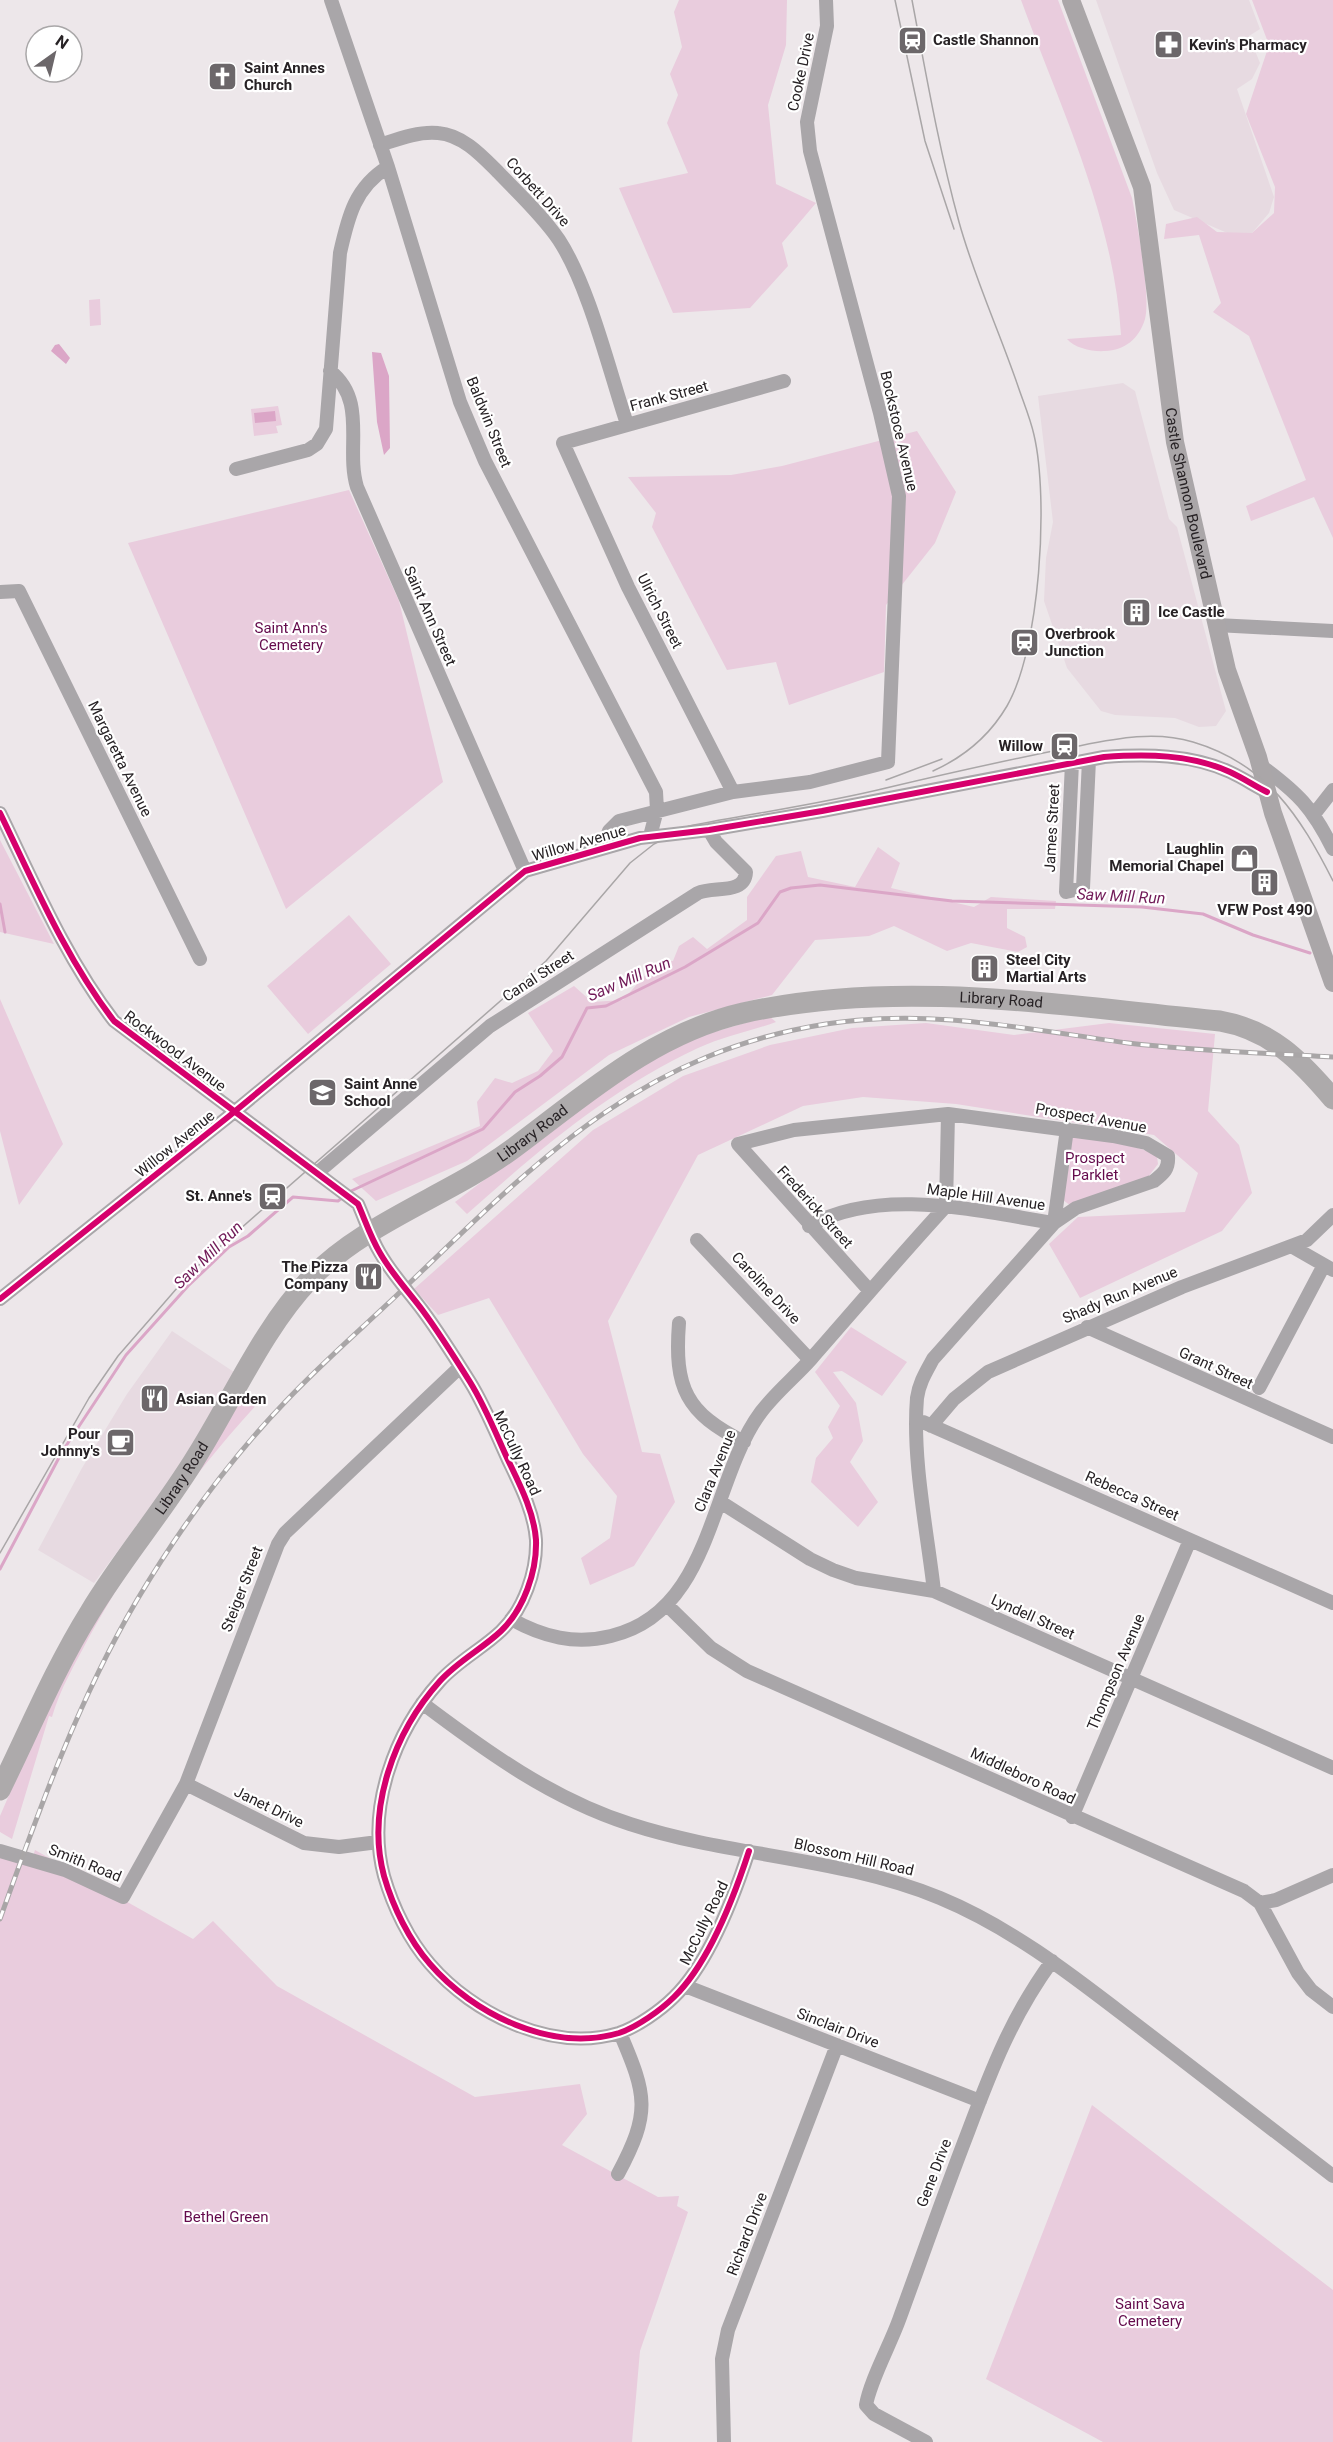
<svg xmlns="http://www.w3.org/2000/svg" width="1333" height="2442" viewBox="0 0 1333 2442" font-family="Roboto,sans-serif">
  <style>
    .built { fill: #e7dae1 }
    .green { fill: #e9ccdd }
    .water { fill: #dba6c7 }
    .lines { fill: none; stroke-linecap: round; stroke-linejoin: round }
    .stream { stroke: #dba6c7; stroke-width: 3 }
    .street { stroke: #a9a6a9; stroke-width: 14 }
    .secondary { stroke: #aaa6a8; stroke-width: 18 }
    .primary { stroke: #adaaab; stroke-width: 21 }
    .tram { stroke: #a9a6a7; stroke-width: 1.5 }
    .rail-casing { stroke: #a9a6a7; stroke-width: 5 }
    .rail { stroke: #fff; stroke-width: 3; stroke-dasharray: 9; stroke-linecap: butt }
    .cycleway-casing { stroke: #fff; stroke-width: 10 }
    .cycleway { stroke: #d6006c; stroke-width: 6 }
    .labels { text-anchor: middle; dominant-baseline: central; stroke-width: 4.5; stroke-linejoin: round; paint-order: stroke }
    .poi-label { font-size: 15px; font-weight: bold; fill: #272225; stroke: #fff; text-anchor: start }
    .street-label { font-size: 15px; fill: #272225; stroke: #fff }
    .park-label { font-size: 15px; fill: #640b4c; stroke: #fff }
    .water-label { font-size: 16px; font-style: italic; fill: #711b58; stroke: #fff }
  </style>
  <rect width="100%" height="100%" fill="#ede7ea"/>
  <path class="built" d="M1096,0H1249L1260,29L1249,36L1260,63L1252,79L1237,89L1274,197L1269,213L1252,233L1232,235L1174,210L1157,173Z
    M1123,383L1135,391L1169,519L1177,527L1226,711L1216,726L1199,727L1175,718L1115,715L1101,711L1067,668L1044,601L1046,558L1053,522L1038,396Z
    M172,1331L237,1374L177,1471L94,1583L38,1550L82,1468L127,1394Z"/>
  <path class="green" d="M679,0H787L786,45L768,105L776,184L816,203L782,243L788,266L750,308L673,313L619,188L688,173L667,123L678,95L670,74L682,47L674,12Z
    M1021,0H1058L1132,198C1137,222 1151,297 1145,319C1139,339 1125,350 1105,351C1093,352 1074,348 1067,339L1121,335C1114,218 1061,109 1021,0Z
    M1252,0H1333V538L1314,497L1251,521L1246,506L1306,480L1249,336L1213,312L1221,303L1199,235L1164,239L1166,224L1197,217L1217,232L1252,233L1274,213L1275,187L1246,114L1269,45Z
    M100,299L101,325L90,326L89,300Z
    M278,406L282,425L276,426L278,433L254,436L251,409Z
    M917,431L956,492L935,543L886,605L884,672L789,705L776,662L727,670L652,527L656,513L628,477L731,475L782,466Z
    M349,490L399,601L443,782L286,909L128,543Z
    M0,840L54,944L0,932Z
    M878,847L900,863L891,888L974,907L991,897L1056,901L1055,909H1007V928L1025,937L1027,947L1018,952L971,943L947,951L894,926L869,936L815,940L772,995L689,1017L609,1055L467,1161L376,1201L352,1179L480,1126L477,1102L495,1078L512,1083L538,1071L553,1051L528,1013L574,986L592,1002L623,1000L657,962L673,961L679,946L693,937L707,949L747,920V897L776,856L801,851L808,877L855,887Z
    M349,915L391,964L308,1034L267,986Z
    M0,999L63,1144L19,1205L0,1131Z
    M769,1016L776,1022C751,1031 722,1037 698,1048C609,1090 540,1149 467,1214L455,1202L606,1088L676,1043Z
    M926,1023L1014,1035L1109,1023L1215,1034L1208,1111L1239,1145L1252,1193L1222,1231L1080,1298L1049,1244L1078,1217L1185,1212L1198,1173L1154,1135L956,1104L863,1097L803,1106L698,1155L608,1321L642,1452L660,1454L675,1502L634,1566L590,1585L581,1558L610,1538L617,1496L583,1454L489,1298L438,1315L414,1289L593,1130L683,1076L770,1045L852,1028Z
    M1071,1135C1100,1140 1131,1142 1157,1156L1158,1164L1148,1177L1071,1206L1063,1200Z
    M851,1327L907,1362L882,1396L842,1371L833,1372L856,1403L863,1441L850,1462L878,1502L858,1527L811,1482L816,1458L833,1438L828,1427L840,1406L815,1372Z
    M244,1393L259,1402C193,1474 135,1553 88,1639C75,1664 60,1689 52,1717L49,1716L12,1839L0,1832V1816L50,1700L109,1593Z
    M35,1850L193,1939L213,1921L277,1986L475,2097L580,2084L587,2114L562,2145L658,2197L679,2196L677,2206L688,2212L640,2351L632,2442H0V1856L30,1866Z
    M1092,2105L1333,2290V2442H1103L986,2379Z"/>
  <path class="water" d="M59,344L70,358L66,364L51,351L55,345Z
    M372,352L381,353L389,376L390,448L384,455L377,422Z
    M275,411L276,421L255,423L254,413Z"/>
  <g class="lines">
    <path class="stream" d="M0,904L5,932
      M349,1192L483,1129L515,1092L540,1076L562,1057L587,1008L606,1006L685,967L758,923L780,892L791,888L820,885L952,901L1142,907L1203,914L1253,935L1310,953
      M0,1569L62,1452L126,1355L188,1286L229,1247L248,1236L293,1197L338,1201L342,1198"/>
    <path class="street" d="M331,0L388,167L460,402L485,461L656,792L657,810L650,836
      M380,145C398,139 419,131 438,133C463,135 482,156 498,172C519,194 542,215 559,240C589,286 609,370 627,424
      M330,371C368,401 345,448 357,487L525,871
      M236,469L308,450L317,444L326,429L340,253C348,217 355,187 388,167
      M0,592L19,591L200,959
      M1216,625L1333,631
      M1072,763L1066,892L1083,888L1089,760
      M1260,765C1298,793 1312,807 1333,849
      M733,792L628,587L563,443L784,381
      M0,813C34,883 66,959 114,1021L358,1204C365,1220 371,1238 380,1253C392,1274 408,1291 423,1311C440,1334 455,1358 470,1382C485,1406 496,1434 508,1460C520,1485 534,1512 536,1540C537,1571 524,1609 501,1631C482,1649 458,1661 440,1681C394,1732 366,1809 384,1876C393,1907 409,1940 430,1964C473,2014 552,2053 619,2033C637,2027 661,2010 674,1997C709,1963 734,1897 749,1851
      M1315,813L1333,790
      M603,847L609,831L619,821L733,792L810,782L888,762L899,496L880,413L810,151L807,122L827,26L826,0
      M317,1173L490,1026L698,893C713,886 745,895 746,872L716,842L709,830
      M809,1226C880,1186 977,1211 1054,1223L1067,1129
      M697,1240L810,1360
      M1291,1246L1333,1270
      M869,1290L738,1144L794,1130L948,1114L1113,1136L1146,1143L1168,1156C1169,1169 1164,1173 1154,1181L1076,1208L1054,1223L933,1359C926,1372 919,1383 917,1398C912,1459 927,1530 934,1591
      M0,1299L228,1117L525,871L640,838L709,830L822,811L1104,757C1146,754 1191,754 1230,772C1243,778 1255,786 1267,792
      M679,1323C674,1388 686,1413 744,1442
      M1087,1327L1333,1437
      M1259,1388L1324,1265
      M923,1422L1333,1603
      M931,1426L954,1399L988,1372L1182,1287L1307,1240L1333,1215
      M722,1503L810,1559L833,1570L856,1578L934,1591L1333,1768
      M668,1606L711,1648L747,1671L1244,1891L1260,1903L1298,1973L1311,1990L1333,2007
      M511,1619C543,1637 575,1645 611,1636C713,1612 709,1482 761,1412C776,1392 795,1377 811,1359C856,1308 900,1256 946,1206L948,1114
      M422,1703C487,1752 552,1799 630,1824C731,1857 841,1857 940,1898C1015,1929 1078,1980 1142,2029C1205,2078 1269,2127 1333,2176
      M186,1784L304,1843L339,1847L378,1842
      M1072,1817L1190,1540
      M0,1851L65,1870L123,1897L186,1784L278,1544L285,1533L460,1367
      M1260,1903L1276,1900L1333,1875
      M685,1986L980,2101
      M618,2174C651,2112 647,2096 620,2033
      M724,2442L722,2359L728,2330L837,2045
      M926,2442L874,2414L866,2405C870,2381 890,2345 899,2320C922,2257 944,2194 968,2132C992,2068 1012,2016 1052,1961"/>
    <path class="secondary" id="s1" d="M1071,0L1142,187L1175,442L1227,670L1258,757L1273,813L1333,983"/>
    <path class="primary" id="s2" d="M0,1790C29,1731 55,1668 90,1612C123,1557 165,1509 198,1454C233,1398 264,1327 310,1279C365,1222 448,1196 511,1150C584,1096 652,1034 743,1013C899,978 1063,1006 1220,1021C1271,1030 1301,1061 1333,1099"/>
    <path class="tram" d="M895,0L925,141L954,229
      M912,0C926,74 939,149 959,222C975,280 1001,335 1020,392C1025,406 1031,421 1034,435C1049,499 1040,649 1007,706C990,735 964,757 933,771
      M886,780L942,759
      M0,1553L89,1398L118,1356L191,1272L546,961L630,863L654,844L689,826C755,813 821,804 886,788C945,774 1003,761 1063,749C1106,741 1150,729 1193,742C1267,764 1300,816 1333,881"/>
    <defs>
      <path id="rail" d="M0,1919C39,1810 78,1700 137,1600C180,1528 229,1460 287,1400C322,1363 360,1330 397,1295C530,1168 635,1054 826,1024C931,1008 1025,1029 1128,1043C1196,1051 1265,1053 1333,1057"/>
    </defs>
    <use href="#rail" class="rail-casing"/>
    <use href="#rail" class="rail"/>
    <defs>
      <path id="cycleway" d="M0,813C34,883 66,959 114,1021L358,1204C365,1220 371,1238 380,1253C392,1274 408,1291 423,1311C440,1334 455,1358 470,1382C485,1406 496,1434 508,1460C520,1485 534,1512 536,1540C537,1571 524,1609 501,1631C482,1649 458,1661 440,1681C394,1732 366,1809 384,1876C393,1907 409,1940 430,1964C473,2014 552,2053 619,2033C637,2027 661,2010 674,1997C709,1963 734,1897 749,1851
        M0,1299L228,1117L525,871L640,838L709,830L822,811L1104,757C1146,754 1191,754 1230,772C1243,778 1255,786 1267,792"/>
    </defs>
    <use href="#cycleway" class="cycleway-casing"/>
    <use href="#cycleway" class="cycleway"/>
  </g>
  <defs>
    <symbol id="station-square" viewBox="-11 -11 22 22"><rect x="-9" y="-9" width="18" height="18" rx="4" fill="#6c676a" stroke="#fff"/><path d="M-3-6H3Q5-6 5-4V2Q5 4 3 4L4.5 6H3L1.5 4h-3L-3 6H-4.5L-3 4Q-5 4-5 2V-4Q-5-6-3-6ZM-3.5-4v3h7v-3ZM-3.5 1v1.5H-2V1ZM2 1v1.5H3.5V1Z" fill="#fff"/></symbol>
    <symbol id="pharmacy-square" viewBox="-11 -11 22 22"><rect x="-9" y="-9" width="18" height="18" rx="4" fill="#6c676a" stroke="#fff"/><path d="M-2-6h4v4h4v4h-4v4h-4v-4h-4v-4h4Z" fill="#fff"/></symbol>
    <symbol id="church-square" viewBox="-11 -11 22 22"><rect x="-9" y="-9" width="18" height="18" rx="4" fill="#6c676a" stroke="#fff"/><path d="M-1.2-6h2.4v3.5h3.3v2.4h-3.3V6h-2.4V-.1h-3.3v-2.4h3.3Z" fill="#fff"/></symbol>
    <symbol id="building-square" viewBox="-11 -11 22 22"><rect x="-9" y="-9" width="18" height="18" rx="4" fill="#6c676a" stroke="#fff"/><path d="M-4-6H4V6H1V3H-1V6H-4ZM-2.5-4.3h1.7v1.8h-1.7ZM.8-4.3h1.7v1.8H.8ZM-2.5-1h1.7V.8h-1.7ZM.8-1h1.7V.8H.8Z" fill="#fff"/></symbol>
    <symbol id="shop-square" viewBox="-11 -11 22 22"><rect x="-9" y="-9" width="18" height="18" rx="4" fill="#6c676a" stroke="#fff"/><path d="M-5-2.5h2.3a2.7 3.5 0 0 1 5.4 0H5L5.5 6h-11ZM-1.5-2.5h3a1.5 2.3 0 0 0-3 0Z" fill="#fff"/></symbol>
    <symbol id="school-square" viewBox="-11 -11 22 22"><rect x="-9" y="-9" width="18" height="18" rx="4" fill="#6c676a" stroke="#fff"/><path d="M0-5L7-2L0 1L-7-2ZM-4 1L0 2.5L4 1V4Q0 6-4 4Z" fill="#fff"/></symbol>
    <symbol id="restaurant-square" viewBox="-11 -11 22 22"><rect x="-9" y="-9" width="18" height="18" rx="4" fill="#6c676a" stroke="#fff"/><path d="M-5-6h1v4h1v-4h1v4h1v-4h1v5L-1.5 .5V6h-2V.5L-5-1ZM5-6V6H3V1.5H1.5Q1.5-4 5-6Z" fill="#fff"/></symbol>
    <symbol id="cafe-square" viewBox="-11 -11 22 22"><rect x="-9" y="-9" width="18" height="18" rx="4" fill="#6c676a" stroke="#fff"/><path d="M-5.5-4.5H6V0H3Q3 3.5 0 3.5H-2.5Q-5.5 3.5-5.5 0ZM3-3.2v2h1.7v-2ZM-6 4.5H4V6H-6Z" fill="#fff"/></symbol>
  </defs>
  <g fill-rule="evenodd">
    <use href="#station-square" x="896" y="24" width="33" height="33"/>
    <use href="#pharmacy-square" x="1152" y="28" width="33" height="33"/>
    <use href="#church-square" x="206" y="60" width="33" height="33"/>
    <use href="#building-square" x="1120" y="596" width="33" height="33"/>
    <use href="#station-square" x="1008" y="626" width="33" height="33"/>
    <use href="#station-square" x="1048" y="730" width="33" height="33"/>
    <use href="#shop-square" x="1228" y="842" width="33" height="33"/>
    <use href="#building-square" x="1248" y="866" width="33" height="33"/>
    <use href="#building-square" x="968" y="952" width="33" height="33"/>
    <use href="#school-square" x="306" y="1076" width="33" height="33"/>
    <use href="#station-square" x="256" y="1180" width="33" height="33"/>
    <use href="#restaurant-square" x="352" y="1260" width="33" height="33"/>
    <use href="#restaurant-square" x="138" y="1382" width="33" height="33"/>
    <use href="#cafe-square" x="104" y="1426" width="33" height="33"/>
  </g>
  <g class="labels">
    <g class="poi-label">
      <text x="933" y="40">Castle Shannon</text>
      <text x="1189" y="45">Kevin's Pharmacy</text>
      <text x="244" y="68">Saint Annes<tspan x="244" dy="17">Church</tspan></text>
      <text x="1158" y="612">Ice Castle</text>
      <text x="1045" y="634">Overbrook<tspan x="1045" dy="17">Junction</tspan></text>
      <text x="1043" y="746" text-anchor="end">Willow</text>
      <text x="1224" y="849" text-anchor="end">Laughlin<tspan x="1224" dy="17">Memorial Chapel</tspan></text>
      <text x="1265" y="910" text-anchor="middle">VFW Post 490</text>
      <text x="1006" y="960">Steel City<tspan x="1006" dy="17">Martial Arts</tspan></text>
      <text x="344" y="1084">Saint Anne<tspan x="344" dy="17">School</tspan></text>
      <text x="252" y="1196" text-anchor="end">St. Anne's</text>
      <text x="348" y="1267" text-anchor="end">The Pizza<tspan x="348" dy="17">Company</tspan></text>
      <text x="176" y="1399">Asian Garden</text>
      <text x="100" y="1434" text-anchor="end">Pour<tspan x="100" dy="17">Johnny's</tspan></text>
    </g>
    <g class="street-label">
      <text transform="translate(801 72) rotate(-78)">Cooke Drive</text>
      <text transform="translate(538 192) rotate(48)">Corbett Drive</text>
      <text transform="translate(669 396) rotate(-15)">Frank Street</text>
      <text transform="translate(489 422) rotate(68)">Baldwin Street</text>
      <text transform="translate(899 431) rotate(77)">Bockstoce Avenue</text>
      <text stroke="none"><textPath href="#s1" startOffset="510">Castle Shannon Boulevard</textPath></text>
      <text transform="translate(660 611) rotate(63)">Ulrich Street</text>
      <text transform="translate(430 616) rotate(66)">Saint Ann Street</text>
      <text transform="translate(120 759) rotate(64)">Margaretta Avenue</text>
      <text transform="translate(1052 828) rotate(-87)">James Street</text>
      <text transform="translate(579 843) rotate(-16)">Willow Avenue</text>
      <text transform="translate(538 976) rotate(-33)">Canal Street</text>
      <text stroke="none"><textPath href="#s2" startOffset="1370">Library Road</textPath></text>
      <text transform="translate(175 1051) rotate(37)">Rockwood Avenue</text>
      <text transform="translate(1091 1118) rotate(10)">Prospect Avenue</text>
      <text stroke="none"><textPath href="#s2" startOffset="866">Library Road</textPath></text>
      <text transform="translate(175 1144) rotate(-39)">Willow Avenue</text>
      <text transform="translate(986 1197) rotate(8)">Maple Hill Avenue</text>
      <text transform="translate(815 1207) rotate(48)">Frederick Street</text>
      <text transform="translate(766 1288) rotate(47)">Caroline Drive</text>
      <text transform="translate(1120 1295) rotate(-23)">Shady Run Avenue</text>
      <text transform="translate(1216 1368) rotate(25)">Grant Street</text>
      <text transform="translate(517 1453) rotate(65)">McCully Road</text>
      <text transform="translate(715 1471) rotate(-68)">Clara Avenue</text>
      <text stroke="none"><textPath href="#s2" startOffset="362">Library Road</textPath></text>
      <text transform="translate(1132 1496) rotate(24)">Rebecca Street</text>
      <text transform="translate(242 1589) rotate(-69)">Steiger Street</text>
      <text transform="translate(1033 1617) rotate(24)">Lyndell Street</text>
      <text transform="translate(1116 1672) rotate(-67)">Thompson Avenue</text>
      <text transform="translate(1023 1776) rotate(25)">Middleboro Road</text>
      <text transform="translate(269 1807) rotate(26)">Janet Drive</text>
      <text transform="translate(854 1857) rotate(13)">Blossom Hill Road</text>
      <text transform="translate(85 1863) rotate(22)">Smith Road</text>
      <text transform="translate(704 1923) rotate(-64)">McCully Road</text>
      <text transform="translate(838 2028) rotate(21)">Sinclair Drive</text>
      <text transform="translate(934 2173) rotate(-69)">Gene Drive</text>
      <text transform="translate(747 2234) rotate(-69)">Richard Drive</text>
    </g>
    <g class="park-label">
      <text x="291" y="628">Saint Ann's<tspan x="291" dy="17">Cemetery</tspan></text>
      <text x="1095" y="1158">Prospect<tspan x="1095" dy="17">Parklet</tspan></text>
      <text x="226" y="2217">Bethel Green</text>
      <text x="1150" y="2304">Saint Sava<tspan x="1150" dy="17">Cemetery</tspan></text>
    </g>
    <g class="water-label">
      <text transform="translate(1121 896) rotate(3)">Saw Mill Run</text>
      <text transform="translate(629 979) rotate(-23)">Saw Mill Run</text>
      <text transform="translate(208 1255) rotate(-44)">Saw Mill Run</text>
    </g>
  </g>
  <g transform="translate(54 54) rotate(34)"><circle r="28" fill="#ffffff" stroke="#a9a7a8" stroke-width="1.5"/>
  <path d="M0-4.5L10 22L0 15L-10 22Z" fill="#6c676a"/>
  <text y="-9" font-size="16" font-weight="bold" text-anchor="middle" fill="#272225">N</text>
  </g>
</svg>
